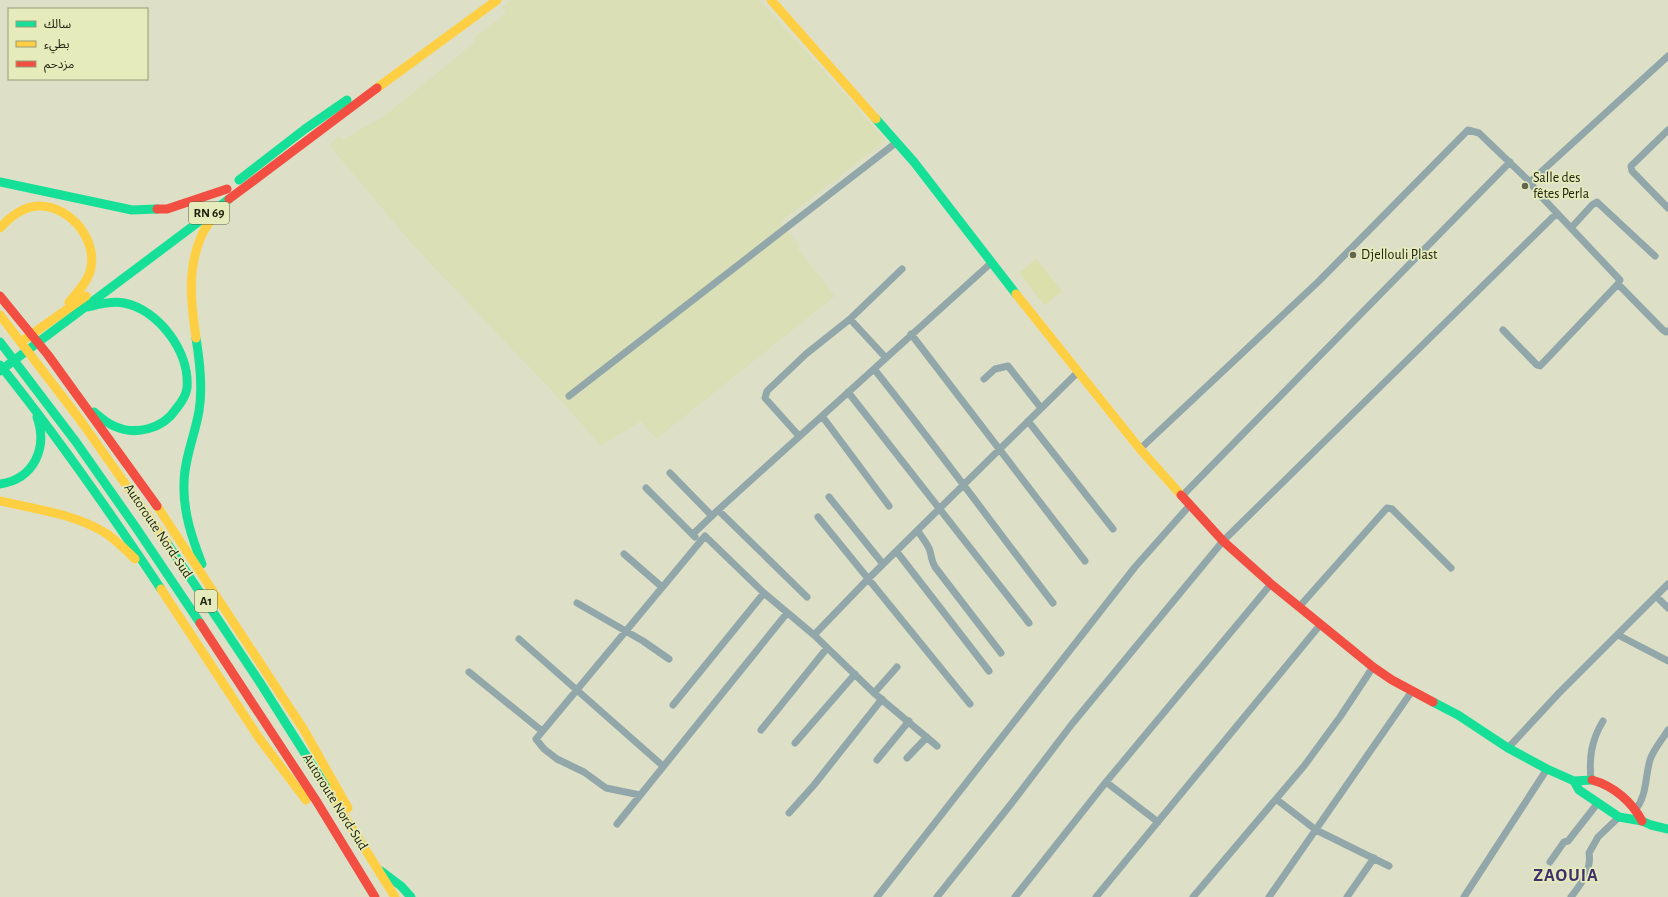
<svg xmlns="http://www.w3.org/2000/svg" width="1668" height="897" viewBox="0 0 1668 897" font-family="'Alegreya Sans','Noto Sans Arabic',sans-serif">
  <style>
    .built { fill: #dbdfb6 }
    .green { fill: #dadfac }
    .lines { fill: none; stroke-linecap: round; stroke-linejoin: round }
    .street { stroke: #92a7a9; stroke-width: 7 }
    .fast { stroke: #16e098; stroke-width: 9 }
    .slow { stroke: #ffcf43; stroke-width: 9 }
    .jam { stroke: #f24e42; stroke-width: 9 }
    .poi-dot { fill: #636550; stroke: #e5ebbb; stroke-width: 1.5 }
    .labels { text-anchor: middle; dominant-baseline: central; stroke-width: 3.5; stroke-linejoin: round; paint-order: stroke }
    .shield { fill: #e5ebbb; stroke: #5c5f44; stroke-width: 1 }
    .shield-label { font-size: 13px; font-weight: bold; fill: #212311 }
    .poi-label { font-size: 14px; fill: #212311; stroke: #e5ebbb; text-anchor: start }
    .street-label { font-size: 14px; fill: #212311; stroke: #e5ebbb }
    .district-label { font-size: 18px; font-weight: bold; letter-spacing: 1px; fill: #3f2f6b; stroke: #e5ebbb }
  </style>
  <rect width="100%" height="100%" fill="#dde0c6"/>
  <path class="built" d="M512,0H759L886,140L780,222L799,245L797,248L835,296L656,439L641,421L601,446L555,394L412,244L329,145L339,136L342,140L387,114L476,41L474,38L506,13L502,8Z"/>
  <path class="green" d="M1036,259L1062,291L1045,305L1019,273Z"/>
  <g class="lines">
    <path class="street" d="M1668,130L1631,166L1632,171L1668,208
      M1530,182L1668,56
      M1571,228L1592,205L1597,202L1655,256
      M1618,284L1663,330L1666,332L1668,331
      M850,319L886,358
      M911,334L1085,561
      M874,369C935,445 993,525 1053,603
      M984,379L995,369L1008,366L1041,408
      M848,392L1029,623
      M569,396L897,142
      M822,416L889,506
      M1028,421L1113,529
      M799,436L765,398L767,391L806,354L850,319L902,269
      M1140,449L1319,281L1468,130L1479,133L1530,182L1537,192L1620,280L1618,284L1540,366L1537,365L1503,330
      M670,473L712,516
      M646,488L695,537
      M1182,496L1510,162
      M829,497L883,564
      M718,510L991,263
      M818,517L970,704
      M918,531C922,538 928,544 930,551C932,558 931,560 935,567L1001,653
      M693,534L718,510L807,597
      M897,552L989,671
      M624,554L662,587
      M1656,596L1668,608
      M577,603L643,641L669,659
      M1299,607L1387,508L1392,509L1451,568
      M814,635L868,579L1078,372
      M1618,635L1668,661
      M519,639L663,766
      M469,672L542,731
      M874,693L897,667
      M673,705L764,593
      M761,730L827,648
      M795,743L855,674
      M1508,748L1559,693L1668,584
      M907,758L927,737
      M877,760L909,721
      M1591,780C1589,758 1591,741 1603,721
      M1106,782L1158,822
      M640,795L606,788L584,772L557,759L544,749L536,739L705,536L764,593L814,635L874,693L937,746
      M1276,799L1316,830L1389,866
      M1636,809C1647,795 1645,777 1650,760C1653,750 1662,740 1668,730
      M789,813L814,785L882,699
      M617,824L787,613
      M1550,862L1564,842L1568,841L1597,804
      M877,897L1135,567L1190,505
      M937,897L1011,804L1072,724L1223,541L1557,213
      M1015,897L1106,782L1271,584
      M1096,897L1320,625
      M1193,897L1304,766L1340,717L1373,667
      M1269,897L1412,691
      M1347,897L1374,858
      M1464,897L1547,769
      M1571,897C1581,884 1592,870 1589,853L1598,837L1619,817"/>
    <path class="fast" d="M876,119L914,162L1016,294
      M239,180L305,129L347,100
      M0,182L132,210L157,209
      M88,307C100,304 112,301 124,303C159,310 190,352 187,388C186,396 181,403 176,409C163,429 135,436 114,426C106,423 100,417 94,412
      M196,338C200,362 203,387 199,411C195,435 184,459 184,484C183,512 192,538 202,564
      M0,342L76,442L137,529L200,623
      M0,365C57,436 110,512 161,589
      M0,371L229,199
      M0,484C34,479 48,448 37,417
      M167,543L259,681L328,790
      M1433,702L1458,715L1508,748L1547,769L1574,781L1592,780
      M1574,781L1579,790L1619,817L1642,821L1651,825L1668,829
      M381,871L401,886L411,897"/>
    <path class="slow" d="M771,0L876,119
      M377,88L497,0
      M0,228C10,217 23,206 39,206C71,206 99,241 90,272C86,284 77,293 69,302
      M1016,294L1140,449L1181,495
      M0,315L78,417L167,543
      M196,338C191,304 187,269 201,237C204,228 211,221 216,213
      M25,339L86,296
      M0,501C35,509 76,514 107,534C117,541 126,550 135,559
      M157,506L304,730L348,808
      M161,589L259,738L306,800
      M328,790L395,897"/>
    <path class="jam" d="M229,199L377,88
      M157,209H167L227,189
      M0,296L48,355L157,506
      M1181,495L1223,541L1271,584L1373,667L1392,680L1433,702
      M200,623L317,802L375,897
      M1592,780C1614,786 1632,802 1642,821"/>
  </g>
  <g class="poi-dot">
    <circle cx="1525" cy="186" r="4"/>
    <circle cx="1353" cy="255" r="4"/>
  </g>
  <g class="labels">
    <g class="shield">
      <rect x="189" y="202" width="40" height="22" rx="3"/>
      <rect x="195" y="590" width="22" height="22" rx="3"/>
    </g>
    <g class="shield-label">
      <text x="209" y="213">RN 69</text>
      <text x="206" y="601">A1</text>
    </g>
    <g class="poi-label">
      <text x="1533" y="178">Salle des<tspan x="1533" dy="16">fêtes Perla</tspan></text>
      <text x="1361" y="255">Djellouli Plast</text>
    </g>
    <g class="street-label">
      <text transform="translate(158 531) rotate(56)">Autoroute Nord-Sud</text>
      <text transform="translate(335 802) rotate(58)">Autoroute Nord-Sud</text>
    </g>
    <g class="district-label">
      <text x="1566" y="876">ZAOUIA</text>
    </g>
  </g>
  <rect x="8" y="8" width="140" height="72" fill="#e5ebbb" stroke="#979b77"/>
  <rect x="16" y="21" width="20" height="6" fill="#16e098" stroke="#979b77"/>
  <text x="44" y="28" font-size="12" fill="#212311">سالك</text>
  <rect x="16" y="41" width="20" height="6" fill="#ffcf43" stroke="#979b77"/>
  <text x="44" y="48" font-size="12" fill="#212311">بطيء</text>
  <rect x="16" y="61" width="20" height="6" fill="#f24e42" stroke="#979b77"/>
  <text x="44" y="68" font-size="12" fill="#212311">مزدحم</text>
</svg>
